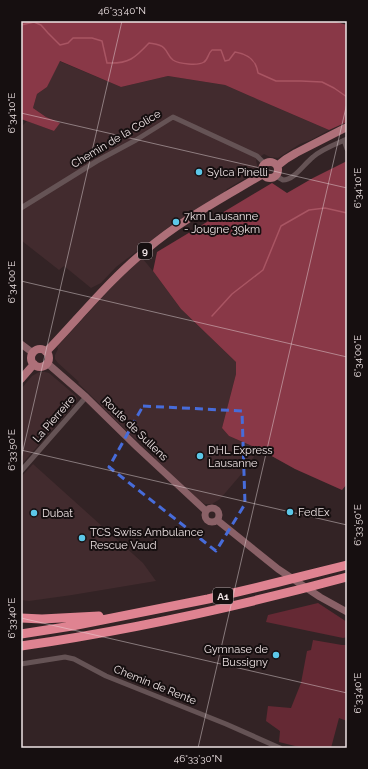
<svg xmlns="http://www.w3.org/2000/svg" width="368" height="769" viewBox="0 0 368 769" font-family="Raleway,sans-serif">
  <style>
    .built { fill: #422b2e }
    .green { fill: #652934 }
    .forest { fill: #893847 }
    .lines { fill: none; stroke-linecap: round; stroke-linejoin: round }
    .stream { stroke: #a95563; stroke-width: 1.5 }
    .street { stroke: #655355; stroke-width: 5 }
    .secondary { stroke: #8a6167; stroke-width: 7 }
    .primary { stroke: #ae7079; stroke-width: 8 }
    .highway { stroke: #df8391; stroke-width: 9 }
    .marked { fill: none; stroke: #476cda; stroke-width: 3; stroke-dasharray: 8 5; stroke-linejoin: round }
    .ticks { fill: none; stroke: #eee3e4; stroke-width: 1; stroke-opacity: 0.45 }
    .poi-dot { fill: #5cc7e8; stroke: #160f10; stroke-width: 1.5 }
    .labels { text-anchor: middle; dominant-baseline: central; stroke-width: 4; stroke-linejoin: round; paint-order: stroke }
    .shield { fill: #160f10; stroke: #ada3a4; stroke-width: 1 }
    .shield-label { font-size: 10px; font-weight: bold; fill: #eee3e4 }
    .street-label { font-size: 11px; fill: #eee3e4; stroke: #160f10 }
    .poi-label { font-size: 11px; fill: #eee3e4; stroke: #160f10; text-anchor: start }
    .neatline { fill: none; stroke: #eee3e4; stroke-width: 1.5 }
    .ticks-label { font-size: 10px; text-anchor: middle; fill: #eee3e4 }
  </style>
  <rect width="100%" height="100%" fill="#332325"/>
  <path class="built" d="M59,61L121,87L168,76L225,85L250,96L329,130L311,140L300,144L278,158L270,157L264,154L256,160L257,165V169L254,173L227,189L223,194L173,224L116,267L101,283L91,288L64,266L59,270L22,241L21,242V127L27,121L54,131L59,123L46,117L33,108L37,94L47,87Z
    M142,258L153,271L181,309L236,362V374L222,428L229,436L259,449L244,471L220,499L212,504H205L200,501L156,460L150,449L138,440L135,439L78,383L79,382L58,363L55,359V355L58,349L57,347L110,289L131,267Z
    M39,372H45L49,373L76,396L77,399L74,405L21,465V389L32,376Z
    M33,464L143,563L156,581L72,595L29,601L21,600V477Z"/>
  <path class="green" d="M318,603L347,622V637L343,638L266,622L268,615Z
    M313,640L342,645H347V721L339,718L331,748H303L279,742L280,731L266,721L268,706L291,708L301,683L307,651L311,650Z"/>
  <path class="forest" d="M21,21H333L347,25V122L329,130L250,96L225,85L168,76L121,87L60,61L47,87L37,94L33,108L46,117L60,123L54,131L21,119Z
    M347,161V484L342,490L295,469L259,449L229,436L222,428L236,374V362L181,309L153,271L157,252L272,183L287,193L313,178Z"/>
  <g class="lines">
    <path class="stream" d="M21,25L34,22L41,25L48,33L60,45L68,43L73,38H92L102,41L107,63C129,64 135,58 149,43C154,44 160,44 164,48C168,52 168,56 173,60C179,64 198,66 204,62C208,60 208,53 212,50H221L225,61L229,60L235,52C247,54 256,59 258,73L276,81H301L322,82L334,88L347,97
      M212,316L232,294L263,270L281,226L309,210L325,208L347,213"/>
    <path class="street" d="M344,140L347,149
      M276,176L283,180C294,180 304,164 313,157C322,149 336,144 347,139
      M21,208L97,161L136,140L173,117L257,156L265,164
      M21,471L86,397
      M21,664L65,657L74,659L106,676L226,724L280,748"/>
    <path class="secondary" d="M21,344L33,353
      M47,363L86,397L137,447L206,511
      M205 515a7 7 0 1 1 14 0a7 7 0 1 1-14 0Z
      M217,520L278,569L320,597L347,612"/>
    <path class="primary" d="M262 170a8 8 0 1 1 16 0a8 8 0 1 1-16 0Z
      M277,166L286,159L296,153L347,127
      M31 358a9 9 0 1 1 18 0a9 9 0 1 1-18 0Z
      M46,352C79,318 109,280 146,250C181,220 223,198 263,174
      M21,379L34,364"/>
    <path class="highway" d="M21,618L42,619L99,616
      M21,634L72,626L208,599L275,583L347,565
      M21,646C131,630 240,606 347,577"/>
  </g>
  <path class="marked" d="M143,406L242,411L245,504L216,551L109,467Z"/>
  <path class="ticks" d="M21,113L347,188M21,281L347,357M21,450L347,525M21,459L122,21M21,618L347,693M198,748L347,103"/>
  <g class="poi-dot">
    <circle cx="199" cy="172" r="4"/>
    <circle cx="176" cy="222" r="4"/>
    <circle cx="200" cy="456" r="4"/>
    <circle cx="290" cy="512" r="4"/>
    <circle cx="34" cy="513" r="4"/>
    <circle cx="82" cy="538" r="4"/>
    <circle cx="276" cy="655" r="4"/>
  </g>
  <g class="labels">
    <g class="shield">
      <rect x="138" y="243" width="14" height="16" rx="3"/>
      <rect x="213" y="588" width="20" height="16" rx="3"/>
    </g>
    <g class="shield-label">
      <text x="145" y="251">9</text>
      <text x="223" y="596">A1</text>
    </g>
    <g class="street-label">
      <text transform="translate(116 139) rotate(-31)">Chemin de la Colice</text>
      <text transform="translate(54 419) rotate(-49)">La Pierreire</text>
      <text transform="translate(135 429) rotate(44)">Route de Sullens</text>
      <text transform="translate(155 685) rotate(22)">Chemin de Rente</text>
    </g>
    <g class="poi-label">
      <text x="207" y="172">Sylca Pinelli</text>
      <text x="184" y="216">7km Lausanne<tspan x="184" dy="13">- Jougne 39km</tspan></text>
      <text x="208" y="450">DHL Express<tspan x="208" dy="13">Lausanne</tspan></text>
      <text x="298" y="512">FedEx</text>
      <text x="42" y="513">Dubat</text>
      <text x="90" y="532">TCS Swiss Ambulance<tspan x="90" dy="13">Rescue Vaud</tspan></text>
      <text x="268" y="649" text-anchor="end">Gymnase de<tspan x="268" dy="13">Bussigny</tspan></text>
    </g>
  </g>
  <rect width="368" height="769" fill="none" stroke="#160f10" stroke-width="44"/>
  <rect x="22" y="22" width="324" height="725" class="neatline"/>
  <g class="ticks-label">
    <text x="122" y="14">46°33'40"N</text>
    <text transform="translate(11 113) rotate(-90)" y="4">6°34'10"E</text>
    <text transform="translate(357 188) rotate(-90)" y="4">6°34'10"E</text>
    <text transform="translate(11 282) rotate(-90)" y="4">6°34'00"E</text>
    <text transform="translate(357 356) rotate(-90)" y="4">6°34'00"E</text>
    <text transform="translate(11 450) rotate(-90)" y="4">6°33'50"E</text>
    <text transform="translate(357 525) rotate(-90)" y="4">6°33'50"E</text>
    <text transform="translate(11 618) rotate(-90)" y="4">6°33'40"E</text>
    <text transform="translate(357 693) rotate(-90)" y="4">6°33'40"E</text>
    <text x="198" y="762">46°33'30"N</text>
  </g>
</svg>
